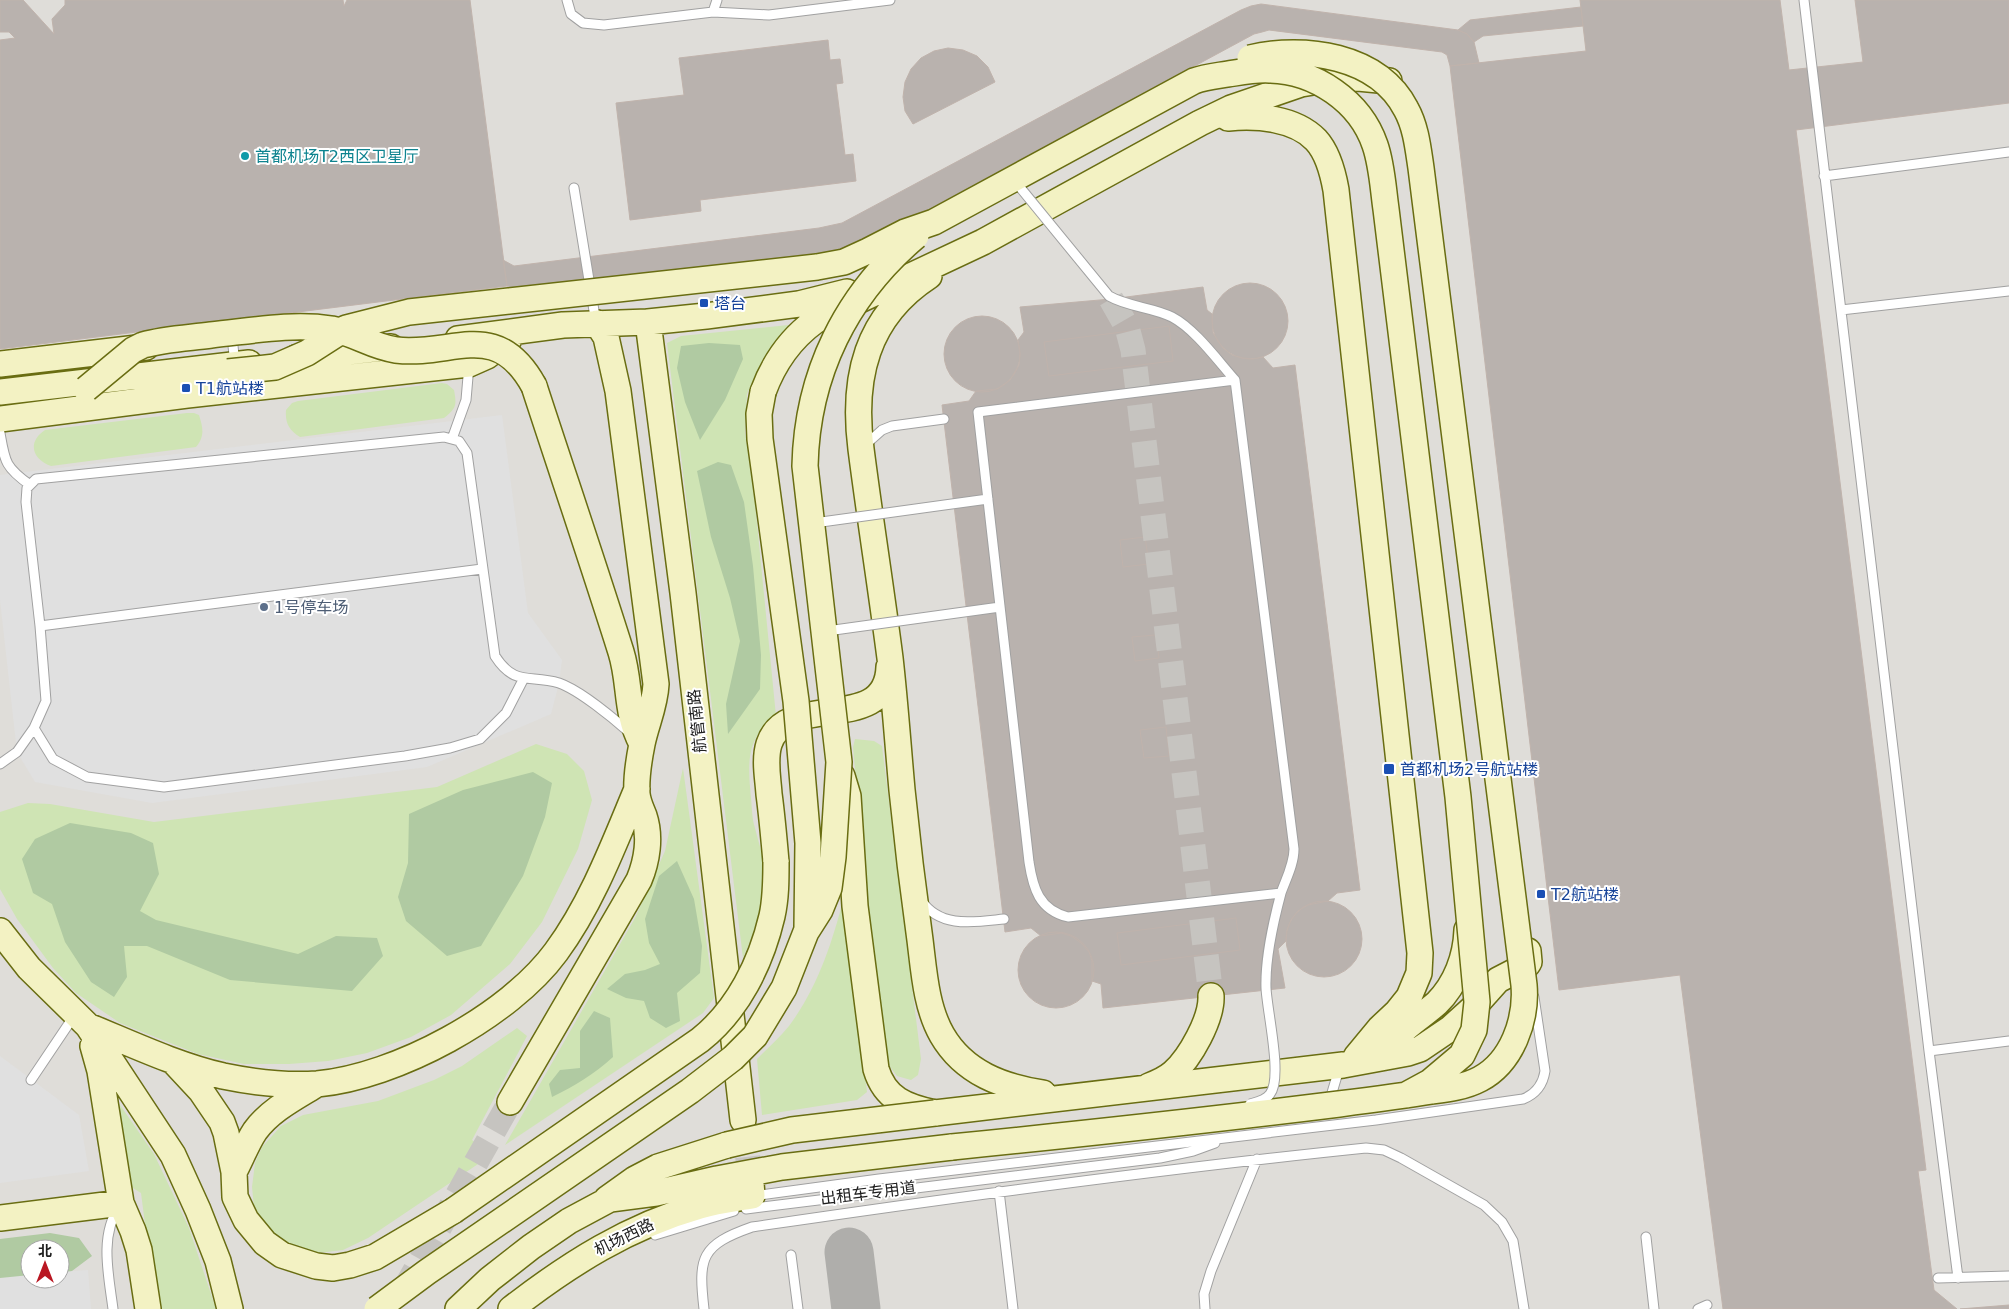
<svg xmlns="http://www.w3.org/2000/svg" width="2009" height="1309" viewBox="0 0 2009 1309" font-family="'DejaVu Sans','Noto Sans SC',sans-serif">
  <style>
    .airport { fill: #dfddd9; fill-rule: evenodd }
    .grass { fill: #cfe4b4 }
    .forest { fill: #b0caa2 }
    .parking { fill: #e0e0e0 }
    .lines { fill: none; stroke-linecap: round; stroke-linejoin: round }
    .taxiway { stroke: #afaeab; stroke-width: 49 }
    .building { fill: #b9b2ae; stroke: #c0b3ac }
    .secondary-tunnel { stroke: #c6c4c0; stroke-width: 25; stroke-dasharray: 25 12; stroke-linecap: butt }
    .lane-casing { stroke: #a1a1a1; stroke-width: 11 }
    .secondary-casing { stroke: #696d12; stroke-width: 28 }
    .lane { stroke: #fff; stroke-width: 9 }
    .secondary { stroke: #f3f2c3; stroke-width: 25 }
    .lane-bridge-casing { stroke: #a1a1a1; stroke-width: 11; stroke-linecap: butt }
    .secondary-bridge-casing { stroke: #696d12; stroke-width: 28; stroke-linecap: butt }
    .lane-bridge { stroke: #fff; stroke-width: 9 }
    .secondary-bridge { stroke: #f3f2c3; stroke-width: 25 }
    .culture-dot { fill: #0f9aa8; stroke: #fff; stroke-width: 2 }
    .transit-dot { fill: #1a4fb4; stroke: #fff; stroke-width: 2 }
    .service-dot { fill: #5c6f8a; stroke: #fff; stroke-width: 2 }
    .labels { text-anchor: middle; dominant-baseline: central; stroke-width: 4; stroke-linejoin: round; paint-order: stroke }
    .culture-label { font-size: 16px; fill: #0d838f; stroke: #fff; text-anchor: start }
    .transit-label { font-size: 16px; fill: #164399; stroke: #fff; text-anchor: start }
    .service-label { font-size: 16px; fill: #4e5e75; stroke: #fff; text-anchor: start }
    .street-label { font-size: 16px; fill: #202020; stroke: #fff }
  </style>
  <rect width="100%" height="100%" fill="#f0ede8"/>
  <path class="airport" d="M0,0H2009V1309H0ZM30,1249H60V1279H30Z"/>
  <path class="grass" d="M788,325L790,330L759,368L747,394L745,432L755,503L776,716C745,738 748,764 751,798C752,808 752,819 755,828C759,845 765,859 765,877C766,896 752,940 743,958L667,343L681,336Z
    M442,383L447,384L454,390C457,406 456,408 444,418L300,437C289,430 285,423 286,410L292,403L298,401Z
    M187,413H194L199,415C203,428 205,436 196,447L51,466C32,459 27,442 45,430Z
    M855,739L874,741L882,746L921,1059L918,1075L911,1080L897,1076L888,1064L865,877L853,747Z
    M536,744L567,754L584,771L592,800L578,849L542,922L510,964L451,1015L411,1037L367,1053L328,1061L289,1064H244L198,1054L120,1023L76,993L53,968L17,919L0,889V812L28,803L50,804L154,822L437,787Z
    M683,768L714,998L703,1013L505,1145L635,918L665,851Z
    M844,897L867,1092L857,1100L762,1115L757,1059C768,1048 779,1038 789,1026C818,987 832,943 844,897Z
    M517,1028L527,1036L472,1140L493,1154L368,1238L343,1250L310,1254L279,1242L267,1229L254,1207L252,1187L255,1163L262,1147L281,1126L303,1115L378,1101L434,1080L462,1066Z
    M118,1102L154,1154L189,1228L216,1309H156L141,1193L128,1185Z"/>
  <path class="forest" d="M709,343L740,345L743,359L725,400L700,440L685,402L677,368L681,346Z
    M718,462L731,465L744,502L753,566L761,655L760,689L728,734L726,704L740,641L730,598L711,537L697,471Z
    M533,772L552,783L545,817L523,876L481,946L447,956L406,921L398,897L408,863L409,814L463,790Z
    M70,823L131,833L153,843L159,874L140,911L156,920L298,954L336,936L377,938L383,956L352,991L230,980L147,946H124L127,977L114,997L91,982L65,942L52,904L33,893L22,859L35,839Z
    M677,861L694,899L702,946L700,973L677,993L680,1021L666,1028L650,1018L644,1001L626,998L607,989L625,974L645,970L660,964L649,943L645,919L659,876Z
    M594,1011L610,1018L613,1057C594,1074 575,1086 552,1097L549,1084L560,1070L580,1068V1031Z
    M50,1233L79,1238L92,1256L68,1274H60V1249H30V1277L0,1279V1239Z"/>
  <path class="parking" d="M502,415L528,613L562,660L559,683L551,714L427,767L152,803L35,782L17,752L0,600V475Z
    M0,1056L79,1115L89,1171L0,1183Z
    M88,1270L91,1309H0V1278L30,1275V1279H60V1272Z"/>
  <g class="lines">
    <path class="taxiway" d="M849,1252L856,1309"/>
  </g>
  <path class="building" d="M0,0H23L54,34L52,19L65,5V0H343L344,6L347,0H470L507,286L0,349V40L15,38L9,32H0Z
    M1580,0H1780L1789,70L1863,62L1855,0H2009V103L1796,130L1926,1170L1918,1171L1934,1290L1957,1309H1723L1680,975L1559,990L1450,66L1586,51Z
    M1261,4L1458,30L1467,34L1474,42L1479,63L1450,66L1447,55L1442,52L1269,30L1262,32L1254,34L865,244L825,256L517,290L507,286L503,260L514,266L819,228L842,223L1241,10L1251,6Z
    M1581,7L1583,26L1483,36L1474,42L1467,34L1458,30L1470,20Z
    M828,40L830,60L840,59L843,83L836,84L845,155L853,154L856,181L700,200L701,211L630,220L616,103L684,95L679,58Z
    M948,48L963,50L977,56L988,67L995,82L913,124L905,111L903,97L905,82L911,69L921,58L934,51Z
    M1212 321a38 38 0 1 1 76 0a38 38 0 1 1-76 0Z
    M1203,287L1207,310L1212,314L1213,333L1223,348L1232,355L1243,358L1253,359L1263,357L1273,368L1295,365L1360,890L1337,893L1328,901L1308,905L1298,911L1291,920L1287,930L1286,941L1278,949L1285,988L1103,1008L1101,984L1092,981V961L1089,952L1081,943L1071,936L1061,933L1041,936L1031,928L1005,932L942,405L969,401L976,391L997,389L1010,380L1019,365L1020,355L1018,340L1024,332L1020,307L1111,299Z
    M944 354a38 38 0 1 1 76 0a38 38 0 1 1-76 0Z
    M1169,326L1173,361L1049,376L1044,342Z
    M1145,537L1149,564L1123,567L1120,540Z
    M1156,635L1159,658L1135,661L1132,637Z
    M1166,727L1169,756L1144,758L1140,730Z
    M1286 939a38 38 0 1 1 76 0a38 38 0 1 1-76 0Z
    M1236,918L1240,950L1121,965L1117,933Z
    M1018 970a38 38 0 1 1 76 0a38 38 0 1 1-76 0Z
    M2009,1305V1309H1960Z"/>
  <g class="lines">
    <path class="secondary-tunnel" d="M1111,299L1127,327L1133,350L1211,996
      M743,1120L751,1183
      M403,1292L510,1102"/>
    <defs>
      <path id="lane" d="M567,0L571,14L583,23L604,25L713,12L717,0
        M1804,0L1929,1051L1958,1278
        M713,12L769,15L890,0
        M1824,176L2009,152
        M574,188L596,323
        M1841,310L2009,291
        M232,337L235,364
        M0,433C5,462 5,467 30,485
        M452,439L466,400L469,365
        M864,446L882,430L892,426L944,419
        M40,626L482,569
        M34,728L53,759L87,777L164,787L405,756L450,748L480,739L506,713L524,678
        M0,764L17,752L34,728L46,701L40,626L26,502L27,488L36,479L444,437L459,441L467,453L495,656C515,687 530,674 559,683C579,690 613,718 629,732
        M921,900C940,929 975,922 1004,919
        M1929,1051L2009,1041
        M31,1080L74,1016
        M1326,1102L1331,1096L1339,1069
        M999,1191L1013,1309
        M753,1196L879,1179L1376,1120L1523,1099C1536,1094 1543,1084 1545,1071L1534,997
        M746,1209L1160,1158L1193,1151L1215,1143
        M655,1235L734,1211
        M1646,1237L1654,1309
        M791,1255L798,1309
        M1938,1278L2009,1276
        M113,1309C109,1277 99,1236 119,1207
        M704,1309C698,1257 701,1245 752,1227C956,1197 1161,1169 1366,1148L1384,1150L1401,1158L1484,1205L1502,1222L1513,1241L1524,1309
        M1205,1309L1204,1294L1211,1271L1257,1159
        M1698,1309L1707,1305"/>
      <path id="secondary" d="M1228,118C1256,115 1295,118 1316,140C1328,153 1333,173 1336,190L1420,953L1419,973L1409,997L1397,1012L1380,1028L1356,1057
        M929,276C866,317 852,378 861,449C870,519 881,588 890,658C895,702 898,746 902,790C907,840 913,890 920,940C924,972 926,1007 942,1035C964,1073 1003,1087 1043,1093
        M648,322L683,593L743,1120
        M458,339L563,325L648,322L706,316L799,304L847,292
        M296,358L391,347
        M0,364L146,347
        M534,386C563,475 593,563 621,652C631,684 625,712 642,744
        M0,392L249,363
        M763,392C774,362 790,339 815,321L983,242L1200,123L1231,108L1301,84L1331,79L1358,78L1389,81
        M0,419L187,395L469,364L487,356L509,339
        M842,776L848,796L855,906L876,1069C885,1099 906,1107 935,1113L1343,1065L1408,1053L1420,1049L1451,1028L1472,1009L1498,980L1527,965L1529,962L1528,951
        M776,862C774,839 772,816 769,794C768,778 764,760 769,744C786,690 887,736 889,667
        M0,931L29,968L88,1026L173,1155L198,1210L218,1261L230,1309
        M88,1026C132,1044 176,1065 223,1076C252,1082 286,1086 317,1084C396,1077 509,1016 556,952C592,903 614,844 637,789
        M93,1046L100,1071L121,1203L133,1231L139,1250L148,1309
        M1367,1058C1383,1052 1395,1038 1407,1027C1416,1019 1427,1012 1437,1003C1456,984 1466,957 1467,930
        M174,1062L201,1091L222,1122L226,1133L234,1172L235,1197L246,1220L265,1243L282,1255L316,1266L333,1268L350,1265L375,1257L453,1211
        M1149,1086C1157,1083 1166,1079 1173,1073C1190,1058 1212,1019 1211,996
        M510,1102L639,880C647,861 651,837 644,816C641,808 638,803 637,794C636,779 639,759 642,744C646,724 655,706 656,684L618,391L606,337L597,323
        M234,1172C241,1159 247,1143 255,1131C270,1110 296,1097 317,1084
        M607,1199L635,1179L658,1167L727,1145
        M0,1218L121,1203
        M458,1309L490,1279L531,1247L569,1221L610,1199L656,1193L717,1179L782,1167L952,1147
        M511,1309C569,1264 629,1226 700,1206C717,1201 735,1199 752,1196L751,1183"/>
    </defs>
    <use href="#lane" class="lane-casing"/>
    <use href="#secondary" class="secondary-casing"/>
    <use href="#lane" class="lane"/>
    <use href="#secondary" class="secondary"/>
    <defs>
      <path id="lane-bridge" d="M1014,180L1109,296C1128,307 1152,307 1172,317C1195,329 1218,361 1235,380L1294,849C1294,864 1286,879 1281,893C1273,923 1265,957 1266,988C1267,1011 1283,1078 1270,1094C1266,1100 1257,1102 1250,1104
        M1235,380L978,412L1029,862C1033,888 1039,910 1068,917L1281,893
        M814,523L988,499
        M827,631L1000,607"/>
      <path id="secondary-bridge" d="M228,372L275,367L307,353L346,328L409,312L817,267L844,262L868,251L905,232L934,222L1194,81C1205,77 1216,76 1228,74C1241,72 1256,69 1270,70C1315,71 1360,101 1375,145C1382,165 1383,188 1386,209L1458,797L1477,1002L1474,1030L1462,1055L1430,1082L1406,1095
        M86,389L133,350L143,345C165,339 188,338 211,335C251,331 291,323 332,329C354,333 373,347 396,350C453,357 496,317 534,386
        M763,392L759,414L760,439L796,701L808,843L807,928
        M727,1145L792,1130L935,1113
        M952,1147C1081,1134 1210,1120 1339,1104C1370,1100 1401,1096 1432,1091C1448,1089 1465,1087 1480,1079C1512,1062 1527,1020 1524,985L1421,168C1418,148 1416,127 1406,109C1378,55 1304,45 1250,58
        M453,1211L700,1040C738,1010 761,963 772,916C776,898 776,880 776,862
        M377,1309L427,1272L690,1091L733,1058L755,1036L784,988L806,932L820,910L829,888L833,857L839,762L805,466C807,374 846,295 916,236"/>
    </defs>
    <use href="#lane-bridge" class="lane-bridge-casing"/>
    <use href="#secondary-bridge" class="secondary-bridge-casing"/>
    <use href="#lane-bridge" class="lane-bridge"/>
    <use href="#secondary-bridge" class="secondary-bridge"/>
  </g>
  <circle class="culture-dot" cx="245" cy="156" r="5"/>
  <g class="transit-dot">
    <rect x="699" y="298" width="10" height="10" rx="2.5"/>
    <rect x="181" y="383" width="10" height="10" rx="2.5"/>
    <rect x="1383" y="763" width="12" height="12" rx="2.5"/>
    <rect x="1536" y="889" width="10" height="10" rx="2.5"/>
  </g>
  <circle class="service-dot" cx="264" cy="607" r="5"/>
  <g class="labels">
    <g class="culture-label">
      <text x="255" y="156">首都机场T2西区卫星厅</text>
    </g>
    <g class="transit-label">
      <text x="714" y="303">塔台</text>
      <text x="196" y="388">T1航站楼</text>
      <text x="1400" y="769">首都机场2号航站楼</text>
      <text x="1551" y="894">T2航站楼</text>
    </g>
    <g class="service-label">
      <text x="274" y="607">1号停车场</text>
    </g>
    <g class="street-label">
      <text transform="translate(697 721) rotate(-96)">航管南路</text>
      <text transform="translate(868 1193) rotate(-7)">出租车专用道</text>
      <text transform="translate(624 1237) rotate(-26)">机场西路</text>
    </g>
  </g>
  <g transform="translate(45 1264)"><circle r="24" fill="#ffffff" stroke="#a6a6a6"/>
  <path d="M0-4L9 19L0 12L-9 19Z" fill="#b91722"/>
  <text y="-8" font-size="14" font-weight="bold" text-anchor="middle" fill="#202020">北</text>
  </g>
</svg>
